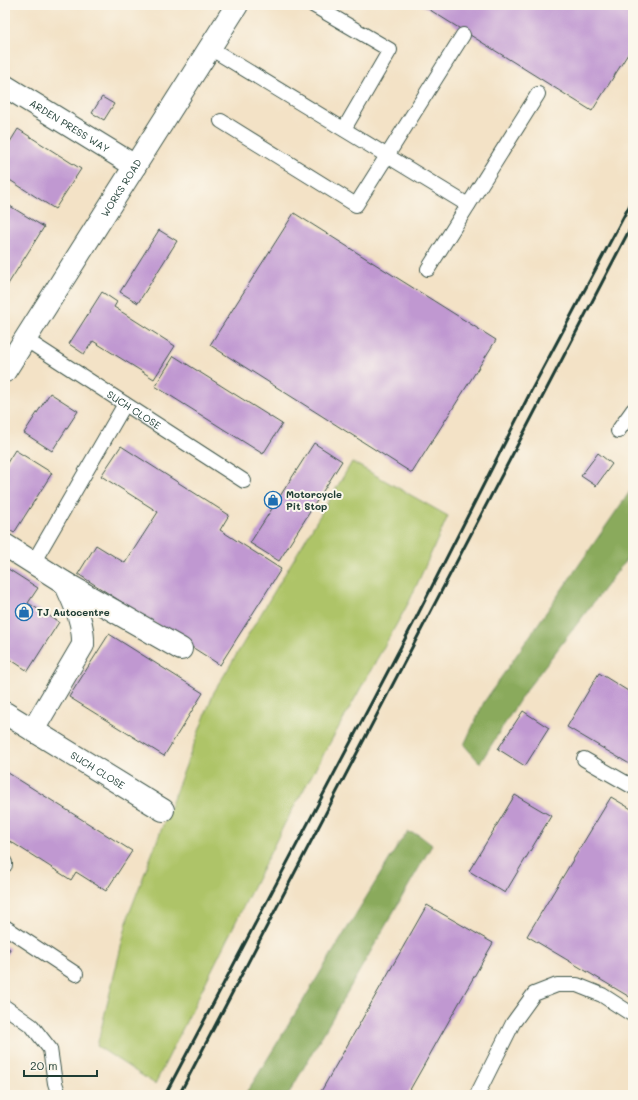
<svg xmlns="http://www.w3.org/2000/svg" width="638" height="1100" viewBox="0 0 638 1100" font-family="Mali,sans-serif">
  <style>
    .green { fill: #aec468; stroke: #66804e }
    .forest { fill: #8aaa5c; stroke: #547448 }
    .building { fill: #c098d1 }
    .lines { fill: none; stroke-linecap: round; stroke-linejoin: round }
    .lane-casing { stroke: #3f564a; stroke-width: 16 }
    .street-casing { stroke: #3f564a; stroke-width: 24 }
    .secondary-casing { stroke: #3f564a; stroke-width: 24 }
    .lane { stroke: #fff; stroke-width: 14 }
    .street { stroke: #fff; stroke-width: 22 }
    .secondary { stroke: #fff; stroke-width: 22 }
    .rail { stroke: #1f3d34; stroke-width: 3 }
    .labels { text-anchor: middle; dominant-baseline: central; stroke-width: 4; stroke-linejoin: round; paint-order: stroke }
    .street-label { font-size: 10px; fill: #1f3d34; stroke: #fbf7ec }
    .poi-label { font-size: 10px; font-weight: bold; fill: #1f3d34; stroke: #fbf7ec; text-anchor: start }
  </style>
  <rect width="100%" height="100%" fill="#fbf7ec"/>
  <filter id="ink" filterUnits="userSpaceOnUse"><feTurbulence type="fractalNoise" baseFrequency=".025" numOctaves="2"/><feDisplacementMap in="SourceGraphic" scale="8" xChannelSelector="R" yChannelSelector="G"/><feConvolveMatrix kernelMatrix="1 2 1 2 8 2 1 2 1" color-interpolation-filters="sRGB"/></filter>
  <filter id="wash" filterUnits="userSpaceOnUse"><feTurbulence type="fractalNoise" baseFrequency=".012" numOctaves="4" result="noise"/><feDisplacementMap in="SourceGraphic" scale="16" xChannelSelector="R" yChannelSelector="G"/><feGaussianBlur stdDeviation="0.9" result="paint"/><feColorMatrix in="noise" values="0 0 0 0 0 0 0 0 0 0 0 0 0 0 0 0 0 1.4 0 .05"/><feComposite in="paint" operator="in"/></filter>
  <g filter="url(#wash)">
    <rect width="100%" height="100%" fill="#f3e2c6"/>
    <path class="green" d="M352,462L448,516L409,602L285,823L155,1084L97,1046L129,914L214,692Z"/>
    <path class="forest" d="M633,487V551L524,693L480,763L464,745L484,702Z
      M408,832L419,835L432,845L288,1095H244L254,1081L400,842Z"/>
    <g id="blocks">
      <path class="building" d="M422,5H633V46L592,111Z
        M102,97L114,104L104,120L92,113Z
        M18,129L81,169L55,209L5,177V150Z
        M5,203L44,227L5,289Z
        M294,213L496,340L412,473L210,345Z
        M159,230L177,241L138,303L120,292Z
        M102,292L117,302L114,307L175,346L154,379L93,341L84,354L69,344Z
        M174,356L282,424L263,454L155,386Z
        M50,393L78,411L52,451L24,433Z
        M314,443L342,461L279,561L250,543Z
        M121,446L229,515L220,530L281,569L220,665L78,574L96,545L125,563L158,512L101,476Z
        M15,450L52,473L14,533L5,527V466Z
        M598,453L612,464L596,486L581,476Z
        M5,567L38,588L28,603L59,622L28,671L5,656Z
        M109,634L203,693L164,756L69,697Z
        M599,673L633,694V766L567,727Z
        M523,711L549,728L525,766L498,749Z
        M5,771L132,851L106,891L76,872L71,880L5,838Z
        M515,795L551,816L505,893L469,871Z
        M611,797L633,810V999L527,936Z
        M427,905L493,943L407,1095H319Z
        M5,946L10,949L5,958Z"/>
    </g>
  </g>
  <g filter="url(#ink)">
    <use href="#blocks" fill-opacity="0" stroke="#3f564a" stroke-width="1"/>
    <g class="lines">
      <defs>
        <g id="lane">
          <path d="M313,5L390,50L344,129"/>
          <path d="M210,48L468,205"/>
          <path d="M221,121L356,205L463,35"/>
          <path d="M428,269L538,94"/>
          <path id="s1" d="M25,339L244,481"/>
          <path d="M618,431L633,410"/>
          <path d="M33,563L125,404"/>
          <path d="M584,759L633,787"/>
          <path d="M5,863V865"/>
          <path d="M5,927L76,974"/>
          <path d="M5,1007L32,1026L50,1049L55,1083L59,1095"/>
          <path d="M477,1095L513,1023L534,994L557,985H577L602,995L633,1015"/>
        </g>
        <g id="street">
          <path id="s2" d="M5,86L135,166"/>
          <path d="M5,545L65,583L181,649"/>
          <path id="s3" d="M5,713L163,810"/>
          <path d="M33,730L83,645C84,622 74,603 65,583"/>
        </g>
        <g id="secondary">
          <path id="s4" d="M5,371L237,5"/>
        </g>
      </defs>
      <use href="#lane" class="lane-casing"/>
      <use href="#street" class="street-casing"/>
      <use href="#secondary" class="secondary-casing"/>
      <use href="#lane" class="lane"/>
      <use href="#street" class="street"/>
      <use href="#secondary" class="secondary"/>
      <path class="rail" d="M165,1095L416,618L531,391L633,199
        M179,1095L633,223"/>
    </g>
  </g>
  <defs>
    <symbol id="shop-ring" viewBox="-11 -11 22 22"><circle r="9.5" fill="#fbf7ec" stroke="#1f6fb2" stroke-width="1.5"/><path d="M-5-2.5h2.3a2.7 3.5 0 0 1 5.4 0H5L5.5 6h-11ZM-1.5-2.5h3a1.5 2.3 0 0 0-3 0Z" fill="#1f6fb2"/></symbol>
  </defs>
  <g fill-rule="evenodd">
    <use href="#shop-ring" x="263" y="490" width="20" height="20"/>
    <use href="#shop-ring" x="14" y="602" width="20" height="20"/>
  </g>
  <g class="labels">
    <g class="street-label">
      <text stroke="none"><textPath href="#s2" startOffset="76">ARDEN PRESS WAY</textPath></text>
      <text stroke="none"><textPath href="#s4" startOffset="217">WORKS ROAD</textPath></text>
      <text stroke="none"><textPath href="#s1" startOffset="130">SUCH CLOSE</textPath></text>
      <text stroke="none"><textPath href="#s3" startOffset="109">SUCH CLOSE</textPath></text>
    </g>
    <g class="poi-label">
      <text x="286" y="494">Motorcycle<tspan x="286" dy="12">Pit Stop</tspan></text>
      <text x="37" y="612">TJ Autocentre</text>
    </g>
  </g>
  <rect width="638" height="1100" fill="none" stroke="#fbf7ec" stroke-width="20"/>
  <path d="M24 1070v6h73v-6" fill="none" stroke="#1f3d34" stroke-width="2"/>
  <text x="30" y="1070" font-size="12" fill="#1f3d34" stroke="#fbf7ec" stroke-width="3" paint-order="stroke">20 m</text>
</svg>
